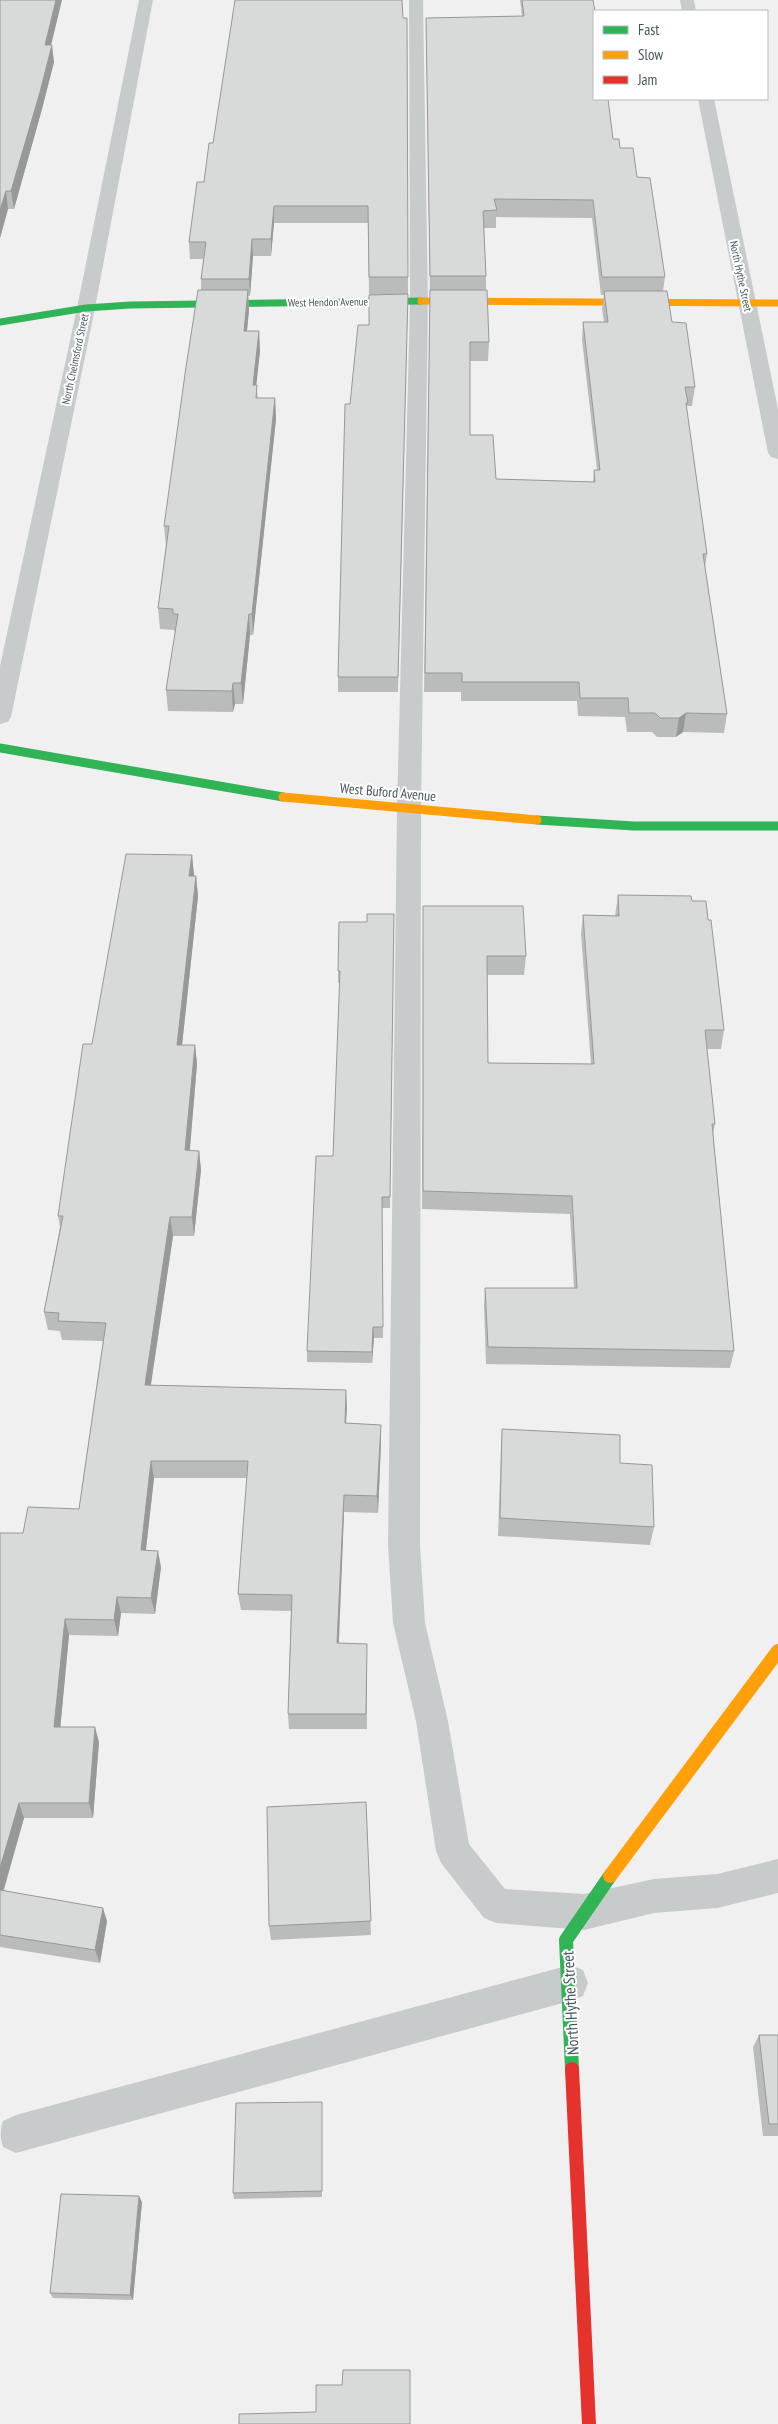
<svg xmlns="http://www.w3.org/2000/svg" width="778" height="2424" viewBox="0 0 778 2424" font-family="'PT Sans Narrow',sans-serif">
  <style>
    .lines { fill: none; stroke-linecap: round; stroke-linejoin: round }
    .lane { fill: #c8cbcc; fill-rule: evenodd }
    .street { fill: #c8cbcc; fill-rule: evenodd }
    .fast-far2 { stroke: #30b455; stroke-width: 7 }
    .fast-far1 { stroke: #30b455; stroke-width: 9 }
    .fast { stroke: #30b455; stroke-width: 14 }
    .slow-far2 { stroke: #ff9f0a; stroke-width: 7 }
    .slow-far1 { stroke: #ff9f0a; stroke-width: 9 }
    .slow { stroke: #ff9f0a; stroke-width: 14 }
    .jam { stroke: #e5322d; stroke-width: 14 }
    .wall { fill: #babbbb; fill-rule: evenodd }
    .shaded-wall { fill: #979898 }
    .building { fill: #d8d9d9; stroke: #979898 }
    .labels { text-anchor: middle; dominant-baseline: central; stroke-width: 4; stroke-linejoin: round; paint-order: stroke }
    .far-street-label { font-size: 11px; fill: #47555d; stroke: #fff }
    .street-label { font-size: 14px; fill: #47555d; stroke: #fff }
    .near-street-label { font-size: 16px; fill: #47555d; stroke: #fff }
  </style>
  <rect width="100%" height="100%" fill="#f1f0f0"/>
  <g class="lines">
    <path class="lane" d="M409,0H423L428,301L421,809L420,1545L425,1623L448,1721L469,1844L505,1889L584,1894L654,1879L717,1874L778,1859V1893L717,1908L654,1913L584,1930L496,1923L484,1918L441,1863L436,1851L416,1721L393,1623L388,1545L397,809L410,301Z
      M570,1965L583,1970L588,1983L583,1996L570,2001L16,2153L3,2147C0,2138 0,2130 3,2121L16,2115Z"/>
    <path class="street" d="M139,0H153L95,308L11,717L8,722L0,724V666L77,308Z
      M680,0H694L696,11H682Z
      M698,99H714L778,409V459L771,457L768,453Z"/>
    <path class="fast-far2" d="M0,322L86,308L130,305L421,301"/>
    <path class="fast-far1" d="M0,748L283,797
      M537,820L634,826H778"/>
    <path class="fast" d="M572,2069L566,1940L610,1876"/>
    <path class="slow-far2" d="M421,301L778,303"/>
    <path class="slow-far1" d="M283,797L537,820"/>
    <path class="slow" d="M610,1876L778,1651"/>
    <path class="jam" d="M572,2069L589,2424"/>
  </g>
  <path class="wall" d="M0,0L51,45L54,62L42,109L14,209H8L0,238Z
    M520,0H593L613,139L620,148L637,177L665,277L663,291L672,322L695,387L692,406H687V410L707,554L705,567L727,714L724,733L683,732L676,737H657L652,732H627L625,717L578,716L577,701H461V692H424L430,294L426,18L522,16ZM496,217L592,218L601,295H604L602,309L604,322H583L582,340L597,470H594L593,482L496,479L470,435V361H488L489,342L486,290V276L484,228H496Z
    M403,18H407L408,294L369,295L368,223H274L271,256H253L250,296H248L249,310L247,331H259L260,351L256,385L258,398H275L276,419L253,635H250L243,704H235L233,712L168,711L166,690L175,634L174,630L160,629L158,608L166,547L164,526L201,290V279L204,259H190L189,242L213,143Z
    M408,294L398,692H338V677L350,404L369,325Z
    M192,855L194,876H196L198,896L182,1045H195L197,1064L190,1150L199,1151L201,1170L194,1236H173L151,1385L346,1390V1423L381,1425V1443L378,1513L344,1512L339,1643L367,1660V1729H289L288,1714L291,1611L241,1610L238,1594L247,1478H154L146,1550L161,1567L155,1614L121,1613L118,1636L69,1635L60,1727L99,1742L93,1818H24L4,1890L107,1921L100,1963L0,1947V1533H23L79,1509L103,1341L62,1340L60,1331L48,1330L44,1312L60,1227L58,1216L92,1044Z
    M618,895L692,901L708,920L724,1030L721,1049H707L715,1124L713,1134L734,1351L730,1368L486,1364L484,1306L485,1288H574L570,1214L422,1209L423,925L526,956L524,975H487L488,1063L591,1064L581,934L583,915L615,916Z
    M394,914L390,1208H382L383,1338H374L372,1363L307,1362V1351L333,1156L340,983H338V971L367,922Z
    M502,1429L620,1463L654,1527L650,1545L498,1536L501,1448Z
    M366,1802L371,1935L271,1940L269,1926Z
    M759,2035H778V2136H763L753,2047Z
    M322,2108V2197L234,2199L233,2193Z
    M142,2202L133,2300L53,2298L50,2293Z"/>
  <path class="shaded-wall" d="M56,0H62L47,62L45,45Z
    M52,45L54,62L42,109L14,209L11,191Z
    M6,191L8,209L0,238V210Z
    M274,206V223L271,256V239Z
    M252,239L253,256L250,296L249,279Z
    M248,290L249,310L245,351L244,331Z
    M259,331L260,351L254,406L253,385Z
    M275,398L276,419L253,635L252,614Z
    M249,614L250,635L243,704L241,683Z
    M233,683L235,704L233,712L232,691Z
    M686,713L683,732L676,737L679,718Z
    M192,855L194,875L191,896L189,876Z
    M196,876L198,896L180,1064L177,1045Z
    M195,1045L197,1064L188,1169L185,1150Z
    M199,1151L201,1170L194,1236L192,1217Z
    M170,1217L173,1236L148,1403L145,1385Z
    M373,1327L374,1338L372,1363V1352Z
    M346,1390L347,1408L345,1441V1423Z
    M381,1425V1443L378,1513L377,1496Z
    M151,1461L154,1478L144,1566L141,1550Z
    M344,1495V1512L338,1659L337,1643Z
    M158,1551L161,1567L155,1614L151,1598Z
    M117,1597L121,1613L118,1636L114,1620Z
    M65,1619L69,1635L59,1742L54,1727Z
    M95,1727L99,1742L93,1818L89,1803Z
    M19,1803L24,1818L0,1902V1868Z
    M103,1908L107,1921L100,1963L95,1950Z
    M139,2196L142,2202L133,2300L130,2295Z"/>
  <path class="building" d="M0,0H56L45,45H52L40,92L11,191H6L0,210Z
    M235,0H402L403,18H407L408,277H369L368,206H274L271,239H252L249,279H201L206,242H189L197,182H204L209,143H213Z
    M522,0H593L595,11H594V99H608L613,139H619L620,148H633L637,177L650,178L665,277H602L593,200L494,199L497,210L483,211L486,276H430L426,18L524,16Z
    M198,290H248L244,331H259L253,385H257L256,398H275L252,614H249L241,683H233L232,691L166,690L178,614H173V609L158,608L169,526H164L186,367Z
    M430,290H487L489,342H470V435H493L496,479L595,482L594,470H600L583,322H608L604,291H667L672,322L686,323L695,387H685L688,403H686L707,554H703L727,714L686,713L679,718H660L655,713H629L628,698H580L579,682H462V673H425Z
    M408,294L398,677H338L345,404H350L358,325H369V295Z
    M126,854L192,855L189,876H196L177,1045H195L185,1150L199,1151L192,1217H170L145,1385L346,1390L345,1423L381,1425L377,1496L344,1495L337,1643L367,1644L366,1714H288L292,1595L238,1594L248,1461H151L141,1550L158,1551L151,1598L117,1597L114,1620L65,1619L54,1727H95L89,1803H19L0,1868V1533H23L28,1507L79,1509L106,1323L58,1321L59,1313L44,1312L63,1216H58L83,1044H92Z
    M618,895L691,896L692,901H706L708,920H711L724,1030H705L715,1124H712L734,1351L488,1347L485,1288H577L572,1196L423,1191V906H523L526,956H487L488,1063L594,1064L583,915L619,916Z
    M367,914H394L390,1197H382L383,1327H373L372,1352L307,1351L316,1156H333L340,971H338L339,922H367Z
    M502,1429L620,1435V1463L652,1465L654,1527L500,1518Z
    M366,1802L371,1921L269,1926L267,1807Z
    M0,1890L103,1908L95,1950L0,1935Z
    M759,2035H778V2124H769Z
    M322,2102V2191L233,2193L236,2103Z
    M61,2194L139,2196L130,2295L50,2293Z
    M343,2370H410V2424H239V2414L316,2412V2385H342Z"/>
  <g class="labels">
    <g class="far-street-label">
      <text transform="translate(741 276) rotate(78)">North Hythe Street</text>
      <text transform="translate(328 302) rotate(-1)">West Hendon Avenue</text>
      <text transform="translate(75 359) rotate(-78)">North Chelmsford Street</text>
    </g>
    <g class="street-label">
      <text transform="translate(388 792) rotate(5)">West Buford Avenue</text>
    </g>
    <g class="near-street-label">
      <text transform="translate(570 2003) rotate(-93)">North Hythe Street</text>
    </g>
  </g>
  <rect x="593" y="10" width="175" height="90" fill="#ffffff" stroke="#b5bbbe"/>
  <rect x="603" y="26" width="25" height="8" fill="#30b455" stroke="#b5bbbe"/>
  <text x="638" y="35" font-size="15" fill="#47555d">Fast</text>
  <rect x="603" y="51" width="25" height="8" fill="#ff9f0a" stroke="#b5bbbe"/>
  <text x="638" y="60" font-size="15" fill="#47555d">Slow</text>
  <rect x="603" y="76" width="25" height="8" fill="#e5322d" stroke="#b5bbbe"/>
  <text x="638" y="85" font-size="15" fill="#47555d">Jam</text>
</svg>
